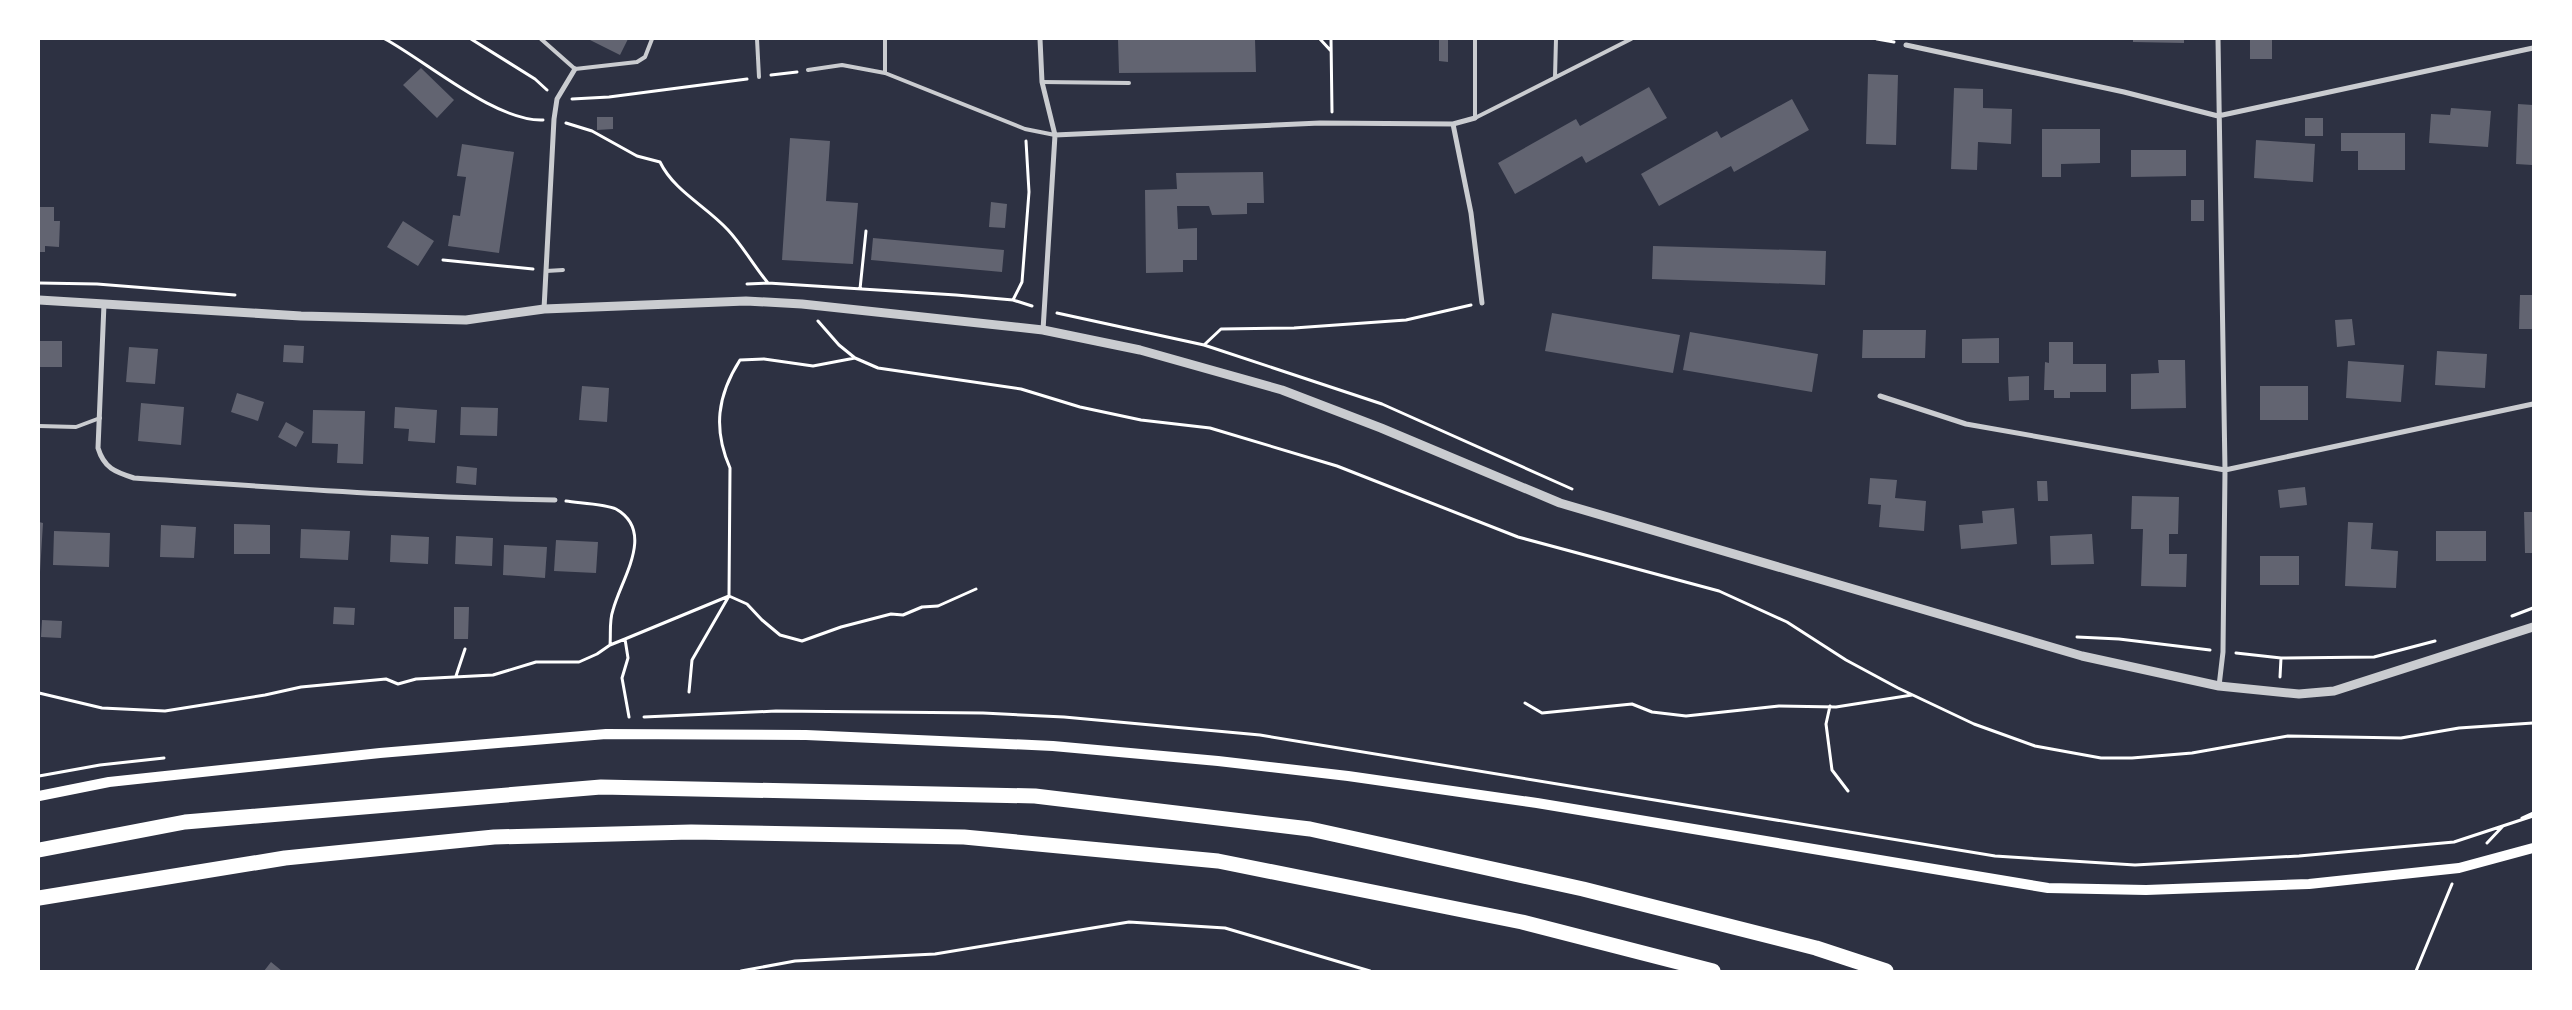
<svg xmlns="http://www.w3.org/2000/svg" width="2572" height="1010" viewBox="0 0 2572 1010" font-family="'Libre Baskerville',serif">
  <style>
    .building { fill: #626471 }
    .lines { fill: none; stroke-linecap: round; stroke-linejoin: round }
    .path { stroke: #fff; stroke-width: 3 }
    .service { stroke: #caccd0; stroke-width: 4 }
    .minor { stroke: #caccd0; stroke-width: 5 }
    .tertiary { stroke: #caccd0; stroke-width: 9 }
    .secondary { stroke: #fff; stroke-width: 10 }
    .motorway { stroke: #fff; stroke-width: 15 }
  </style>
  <rect width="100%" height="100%" fill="#2d3142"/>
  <path class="building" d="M588,39H628L620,55Z
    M1118,39H1255L1256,72L1119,73Z
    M1439,39H1448V62L1439,61Z
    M2133,39H2184V43L2133,42Z
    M2250,39H2272V59H2250Z
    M421,68L454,100L437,118L403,85Z
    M1868,74L1898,75L1896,145L1866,144Z
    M1649,87L1667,118L1586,163L1582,156L1515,194L1498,163L1576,119L1580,126Z
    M1954,88L1983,89V108L2012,109L2011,144L1978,142L1977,170L1951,169Z
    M1792,99L1809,130L1734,172L1731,166L1659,206L1641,174L1717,131L1721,138Z
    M2518,104L2533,105L2532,165L2516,164Z
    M2451,108L2491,111L2488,147L2429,143L2431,114L2450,115Z
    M597,117H613V129L597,130Z
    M2305,118H2323V136H2305Z
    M2042,129H2100V163L2061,164V177H2042Z
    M2341,133H2405V170H2358V151H2341Z
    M790,138L830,141L826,201L858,203L853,264L782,260Z
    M2256,140L2315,144L2313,182L2254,178Z
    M462,144L514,152L499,253L448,246L453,215L460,216L466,177L457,176Z
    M2131,150H2186V176L2131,177Z
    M1263,172L1264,203H1247V214L1212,215L1209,206H1177L1178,229L1197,228V260H1183V272L1146,273L1145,190L1177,189L1176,173Z
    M2191,200H2204V221H2191Z
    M991,202L1007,204L1005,228L989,227Z
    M39,207H54V221H60L59,247L45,246V252H39Z
    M403,221L434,241L418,266L387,247Z
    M873,238L1004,250L1002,272L871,260Z
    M1653,246L1826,251L1825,285L1652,279Z
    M2520,295H2533V329H2519Z
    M1552,313L1680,335L1673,373L1545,351Z
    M2352,319L2355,345L2337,347L2335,320Z
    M1863,330H1926L1925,358H1862Z
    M1690,332L1818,354L1812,392L1683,370Z
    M1999,338V363H1962V339Z
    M39,341H62V367H39Z
    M2049,342H2073V364H2106V392H2070V398H2054V390H2044L2045,362L2049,363Z
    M284,345L304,346L303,363L283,362Z
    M129,347L158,349L155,384L126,382Z
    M2437,351L2487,354L2485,388L2435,385Z
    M2158,360H2185L2186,408L2131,409V374L2159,373Z
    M2348,361L2404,365L2401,402L2346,398Z
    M2029,376V400L2009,401L2008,377Z
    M582,386L609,388L607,422L579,420Z
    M2260,386H2308V420H2260Z
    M237,393L264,402L258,421L231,412Z
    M141,403L184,407L181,445L138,441Z
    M395,407L437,410L435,443L408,441L409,429L394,428Z
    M461,407L498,408L497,436L460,435Z
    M313,410L365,411L363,464L337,463L338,444L312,443Z
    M286,422L304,432L296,447L278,437Z
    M457,466L477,468L476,485L456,483Z
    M1870,478L1897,480L1895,498L1926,501L1924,531L1879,527L1881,505L1868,504Z
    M2037,481H2047L2048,501H2038Z
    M2305,487L2307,505L2280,508L2278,490Z
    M2132,496L2179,497L2178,534H2169V554H2187L2186,587L2141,586L2143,529H2131Z
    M2014,508L2017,544L1961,549L1959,525L1983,523L1982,511Z
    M2524,512H2533V553H2525Z
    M39,522L43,523L40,572H39Z
    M2348,522L2373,523L2371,549L2398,551L2396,588L2345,586Z
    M234,524L270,525V554H234Z
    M161,525L196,527L194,558L160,557Z
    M301,529L350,531L348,560L300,558Z
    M54,531L110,533L109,567L53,565Z
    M2436,531H2486V561H2436Z
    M2092,534L2094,564L2051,565L2050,536Z
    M391,535L429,537L428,564L390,562Z
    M456,536L493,538L492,566L455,564Z
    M556,540L598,542L596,573L554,571Z
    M504,545L547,547L545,578L503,575Z
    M2260,556H2299V585H2260Z
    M334,607L355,608L354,625L333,624Z
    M454,607H469L468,639H454Z
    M42,620L62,621L61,638L41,637Z
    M271,962L282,971H264Z"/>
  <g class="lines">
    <path class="path" d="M385,39C426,61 496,122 543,120
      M471,39L535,79L547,90
      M1320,39L1331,51
      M1331,39L1332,112
      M1877,39L1894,42
      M771,75L797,72
      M572,99L609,97L747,79
      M566,123L592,131L637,156L660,162C674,191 706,206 728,230C742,245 754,266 768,283
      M443,260L533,269
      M39,283L97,284L235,295
      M747,284L768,283L956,295L1013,300L1032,306
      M860,289L866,231
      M1013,300L1022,282L1029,192L1026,141
      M1057,313L1204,345L1382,404L1572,489
      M818,321L839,345L855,358L878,368L1021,389L1080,407L1141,420L1210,428L1337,466L1518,537L1719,591L1787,622L1846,660L1898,688L1974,724L2035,746L2101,758H2132L2192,753L2288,736L2401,738L2459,728L2533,723
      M1204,345L1221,329L1294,328L1406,320L1471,305
      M2512,616L2533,608
      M2077,637L2119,639L2210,650
      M625,639L729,596L730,468C713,429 717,396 740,360L764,359L813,366L855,358
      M610,645L625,639L628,658L622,678L629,717
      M2236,653L2281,658L2374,657L2435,641
      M456,676L465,649
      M2280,677L2281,658
      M689,692L692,660L729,596L747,604L762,620L780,635L802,641L841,627L891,614L903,615L922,607L938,606L976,589
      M39,693L102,708L165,711L265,695L301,687L386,679L398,684L416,679L493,675L536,662H579L597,654L610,645C611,633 609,621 613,610C621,579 656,532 616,509C606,504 579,503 566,501
      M1525,703L1542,713L1632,704L1652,712L1686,716L1779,706L1836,707L1912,695
      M1830,706L1826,724L1832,770L1848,791
      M644,717L776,711L983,713L1064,717L1260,735L1995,856L2135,865L2299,856L2454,842L2533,816
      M39,776L100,765L164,758
      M2522,818L2533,813
      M2487,843L2503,826
      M741,971L795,961L935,954L1129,922L1225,928L1370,971
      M2416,971L2452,884"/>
    <path class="service" d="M541,39L575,69L637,62L645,57L652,39
      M757,39L759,77
      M885,39V73
      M1475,39V118L1631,39
      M808,70L842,65L885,73L1025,129L1055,135
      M1555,77L1556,39
      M1042,82L1129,83
      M546,271L563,270
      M39,426L76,427L100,418"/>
    <path class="minor" d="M1040,39L1042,82L1055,135
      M2218,39L2225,470L2223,652L2219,686
      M1906,45L2124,92L2218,116L2533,48
      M1453,124L1471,213L1482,303
      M104,304L98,448C104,468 115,472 134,478C274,487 414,498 555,500
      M544,309L554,119L557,99L575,69
      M1043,330L1055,135L1320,123L1453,124L1475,118
      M1880,396L1966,424L2225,470L2533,404"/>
    <path class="tertiary" d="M39,300L301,316L466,320L544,309L746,301L802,304L1043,330L1140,350L1282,390L1381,428L1560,503L2082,656L2219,686L2299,694L2334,691L2533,627"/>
    <path class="secondary" d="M39,796L109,782L380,753L606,734L806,735L1053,746L1218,761L1348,776L1537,803L2048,888L2146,890L2309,884L2459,868L2533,848"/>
    <path class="motorway" d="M39,850L185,822L601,787L1035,796L1310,829L1583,889L1816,948L1886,971
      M39,898L285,858L494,837L691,832L964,837L1218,861L1522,922L1713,971"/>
  </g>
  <rect width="2572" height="1010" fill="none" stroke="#ffffff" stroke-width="80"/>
</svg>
